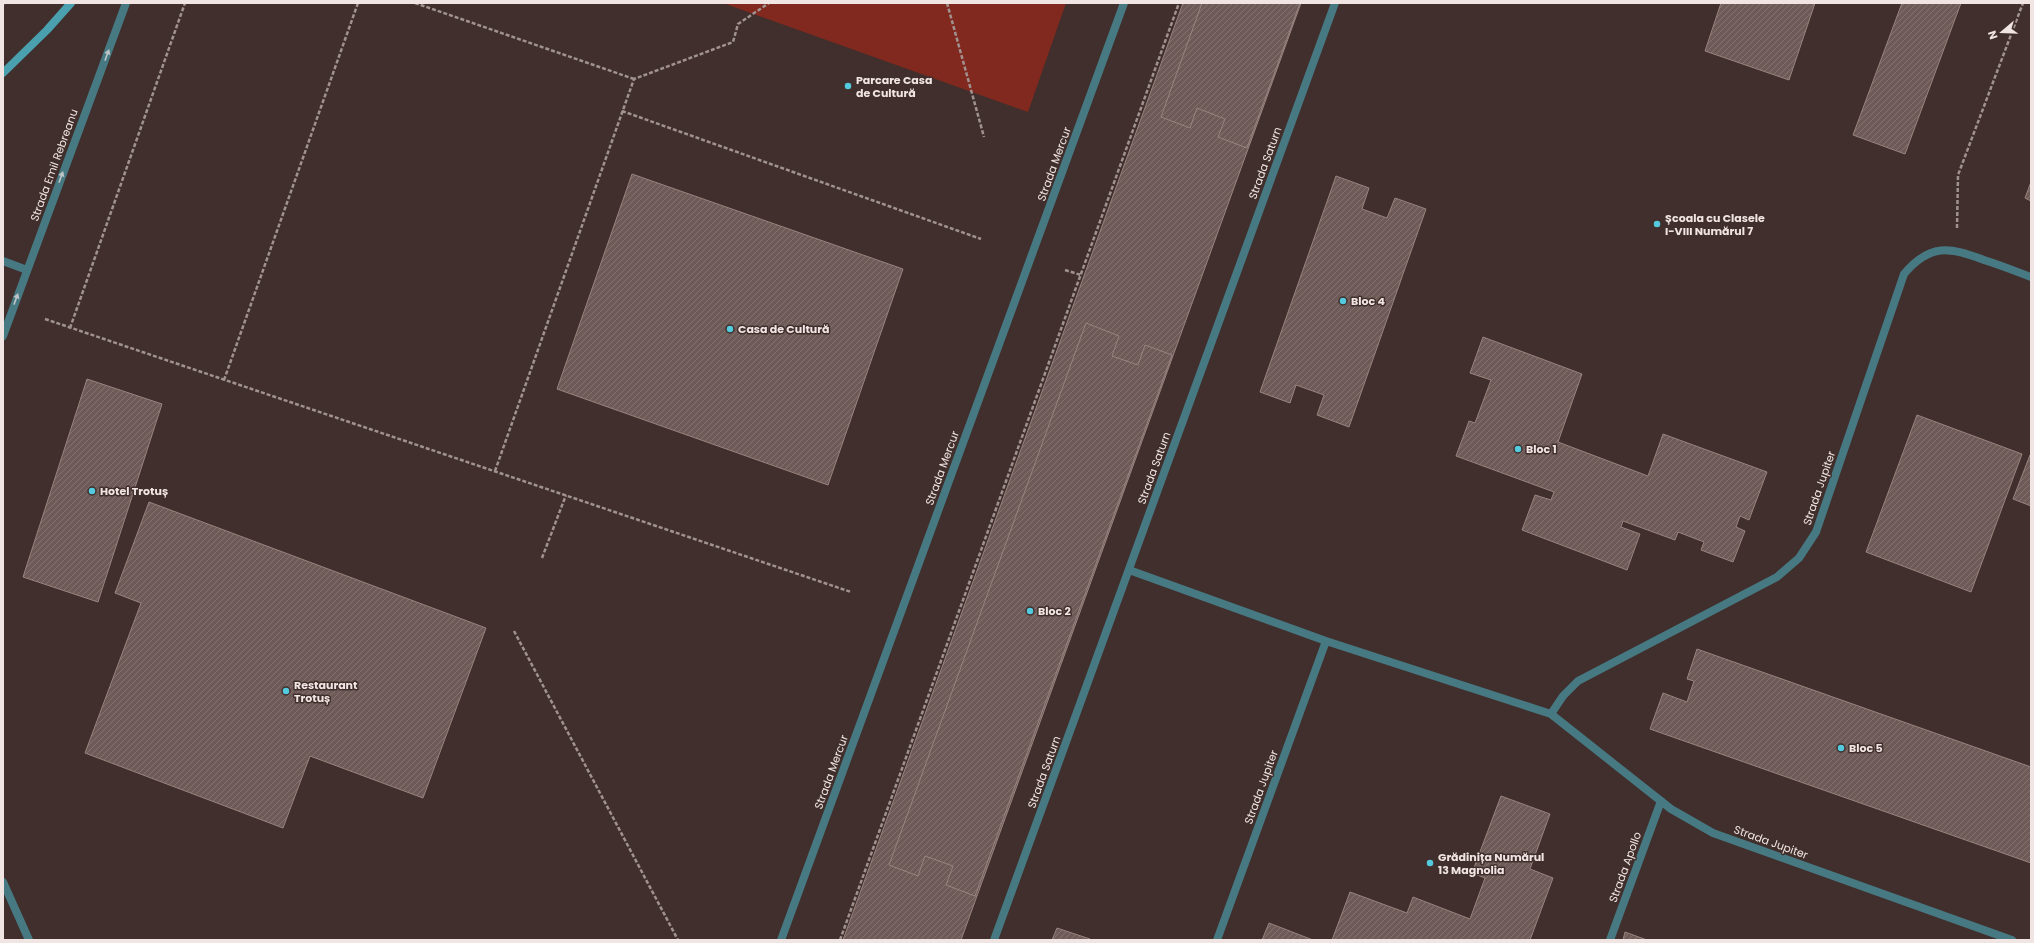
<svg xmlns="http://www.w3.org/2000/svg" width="2034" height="943" viewBox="0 0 2034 943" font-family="Poppins,sans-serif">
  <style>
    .green { fill: #81291f }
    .building { fill: url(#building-hatch); stroke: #98837f }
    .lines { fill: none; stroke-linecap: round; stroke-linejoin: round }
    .path { stroke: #a0928f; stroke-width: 2.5; stroke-dasharray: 4 2; stroke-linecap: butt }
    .lane { stroke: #477983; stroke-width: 8 }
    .street { stroke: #477983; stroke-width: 8 }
    .secondary { stroke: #4ba0af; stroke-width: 8 }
    .oneway { fill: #bec5c6 }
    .poi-dot { fill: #54cade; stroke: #402f2c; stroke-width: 1.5 }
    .labels { text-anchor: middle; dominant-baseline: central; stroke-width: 3; stroke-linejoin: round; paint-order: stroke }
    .poi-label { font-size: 11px; font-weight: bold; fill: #f1e5e3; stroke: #402f2c; text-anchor: start }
    .street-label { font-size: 11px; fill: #f1e5e3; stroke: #402f2c }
  </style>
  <defs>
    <pattern id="building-hatch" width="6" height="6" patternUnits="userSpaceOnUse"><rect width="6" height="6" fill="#6e5b57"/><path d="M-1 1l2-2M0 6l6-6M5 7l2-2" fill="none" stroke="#83726f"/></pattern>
  </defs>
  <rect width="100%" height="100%" fill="#402f2c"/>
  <path class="green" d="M723,3H1066L1028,112Z"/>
  <path class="building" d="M1183,3H1301L961,940H843Z
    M1202,3H1300L1247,148L1218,137L1225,119L1197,108L1190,128L1161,117Z
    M1721,3H1815L1789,80L1705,51Z
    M1902,3H1961L1905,154L1853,135Z
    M632,174L903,269L828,485L557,389Z
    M1336,176L1369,188L1362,209L1387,218L1395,198L1426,209L1349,427L1317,415L1324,395L1296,385L1290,403L1260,392Z
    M2031,182V201L2025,198Z
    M1086,323L1119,336L1112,356L1138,365L1145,345L1172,355L975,896L946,885L953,866L925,856L918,876L889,865Z
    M1483,337L1582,374L1558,442L1648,476L1663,434L1767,472L1749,520L1740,516L1736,527L1745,531L1733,562L1701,550L1704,542L1678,532L1675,540L1623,521L1621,527L1640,534L1627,570L1522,530L1535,495L1551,500L1554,492L1456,456L1469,421L1475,423L1491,380L1470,373Z
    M87,379L162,404L98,602L23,577Z
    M1917,415L2022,454L1971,592L1866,552Z
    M2030,455L2031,456V506L2013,499Z
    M149,502L486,628L423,798L310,756L283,828L85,753L141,603L115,593Z
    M1697,649L2031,767V863L1650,729L1663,693L1687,702L1694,681L1687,679Z
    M1501,796L1550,814L1530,869L1553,878L1530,940H1332L1350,892L1407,913L1413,897L1470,919L1485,878L1472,873Z
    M1269,923L1313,940H1262Z
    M1057,928L1090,939V940H1052Z
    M1625,932L1647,940H1623Z"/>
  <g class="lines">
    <path class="path" d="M415,3L634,79
      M947,3L984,137
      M3,4L4,3
      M622,111L981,239
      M1957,228L1958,175L2023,3
      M1065,270L1081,275
      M45,319L851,592
      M70,328L185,3
      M224,380L358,3
      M495,471L634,79L733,42L738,24L769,3
      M542,558L566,495
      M514,631L678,940
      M840,940L1179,3"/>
    <path class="lane" d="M1551,714L1563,696L1578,681L1777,577L1799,558L1816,532L1904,274C1930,243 1950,247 1984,260C2000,265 2015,271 2031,277
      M1610,940L1661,801"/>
    <path class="street" d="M3,261L27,270
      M3,336L126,3
      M1129,570L1326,641L1551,714L1671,809L1713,833L2012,940
      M3,882L29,940
      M781,940L1124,3
      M994,940L1335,3
      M1217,940L1326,641"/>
    <path class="secondary" d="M3,73L47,30L71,3"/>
  </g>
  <defs><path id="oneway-solid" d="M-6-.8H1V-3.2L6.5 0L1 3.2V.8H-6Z"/></defs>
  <g class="oneway">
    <use href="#oneway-solid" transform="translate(107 55) rotate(-70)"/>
    <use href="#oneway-solid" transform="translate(61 177) rotate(-70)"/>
    <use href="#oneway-solid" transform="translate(16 299) rotate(-70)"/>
  </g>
  <g class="poi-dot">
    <circle cx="848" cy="86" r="4"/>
    <circle cx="1657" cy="224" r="4"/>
    <circle cx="1343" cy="301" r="4"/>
    <circle cx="730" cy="329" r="4"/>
    <circle cx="1518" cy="449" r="4"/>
    <circle cx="92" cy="491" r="4"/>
    <circle cx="1030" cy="611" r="4"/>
    <circle cx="286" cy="691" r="4"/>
    <circle cx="1841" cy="748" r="4"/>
    <circle cx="1430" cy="863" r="4"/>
  </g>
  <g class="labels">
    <g class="poi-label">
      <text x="856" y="80">Parcare Casa<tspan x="856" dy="13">de Cultură</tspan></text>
      <text x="1665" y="218">Școala cu Clasele<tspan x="1665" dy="13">I-VIII Numărul 7</tspan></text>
      <text x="1351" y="301">Bloc 4</text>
      <text x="738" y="329">Casa de Cultură</text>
      <text x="1526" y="449">Bloc 1</text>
      <text x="100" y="491">Hotel Trotuș</text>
      <text x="1038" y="611">Bloc 2</text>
      <text x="294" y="685">Restaurant<tspan x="294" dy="13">Trotuș</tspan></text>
      <text x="1849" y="748">Bloc 5</text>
      <text x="1438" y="857">Grădinița Numărul<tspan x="1438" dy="13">13 Magnolia</tspan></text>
    </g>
    <g class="street-label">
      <text transform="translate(1265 163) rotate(-70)">Strada Saturn</text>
      <text transform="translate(1054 164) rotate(-70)">Strada Mercur</text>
      <text transform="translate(54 165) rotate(-70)">Strada Emil Rebreanu</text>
      <text transform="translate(942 468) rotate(-70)">Strada Mercur</text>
      <text transform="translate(1154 468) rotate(-70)">Strada Saturn</text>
      <text transform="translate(1819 488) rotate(-71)">Strada Jupiter</text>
      <text transform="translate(831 772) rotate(-70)">Strada Mercur</text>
      <text transform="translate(1044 772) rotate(-70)">Strada Saturn</text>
      <text transform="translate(1261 787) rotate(-70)">Strada Jupiter</text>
      <text transform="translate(1771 842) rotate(20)">Strada Jupiter</text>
      <text transform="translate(1625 867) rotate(-70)">Strada Apollo</text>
    </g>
  </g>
  <rect width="2034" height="943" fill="none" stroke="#f1e5e3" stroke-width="8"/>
  <g transform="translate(2002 32) rotate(251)" stroke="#402f2c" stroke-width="3" paint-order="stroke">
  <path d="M0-3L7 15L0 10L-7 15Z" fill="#f1e5e3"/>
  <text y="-6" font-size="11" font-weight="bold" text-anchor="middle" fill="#f1e5e3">N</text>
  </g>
</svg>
